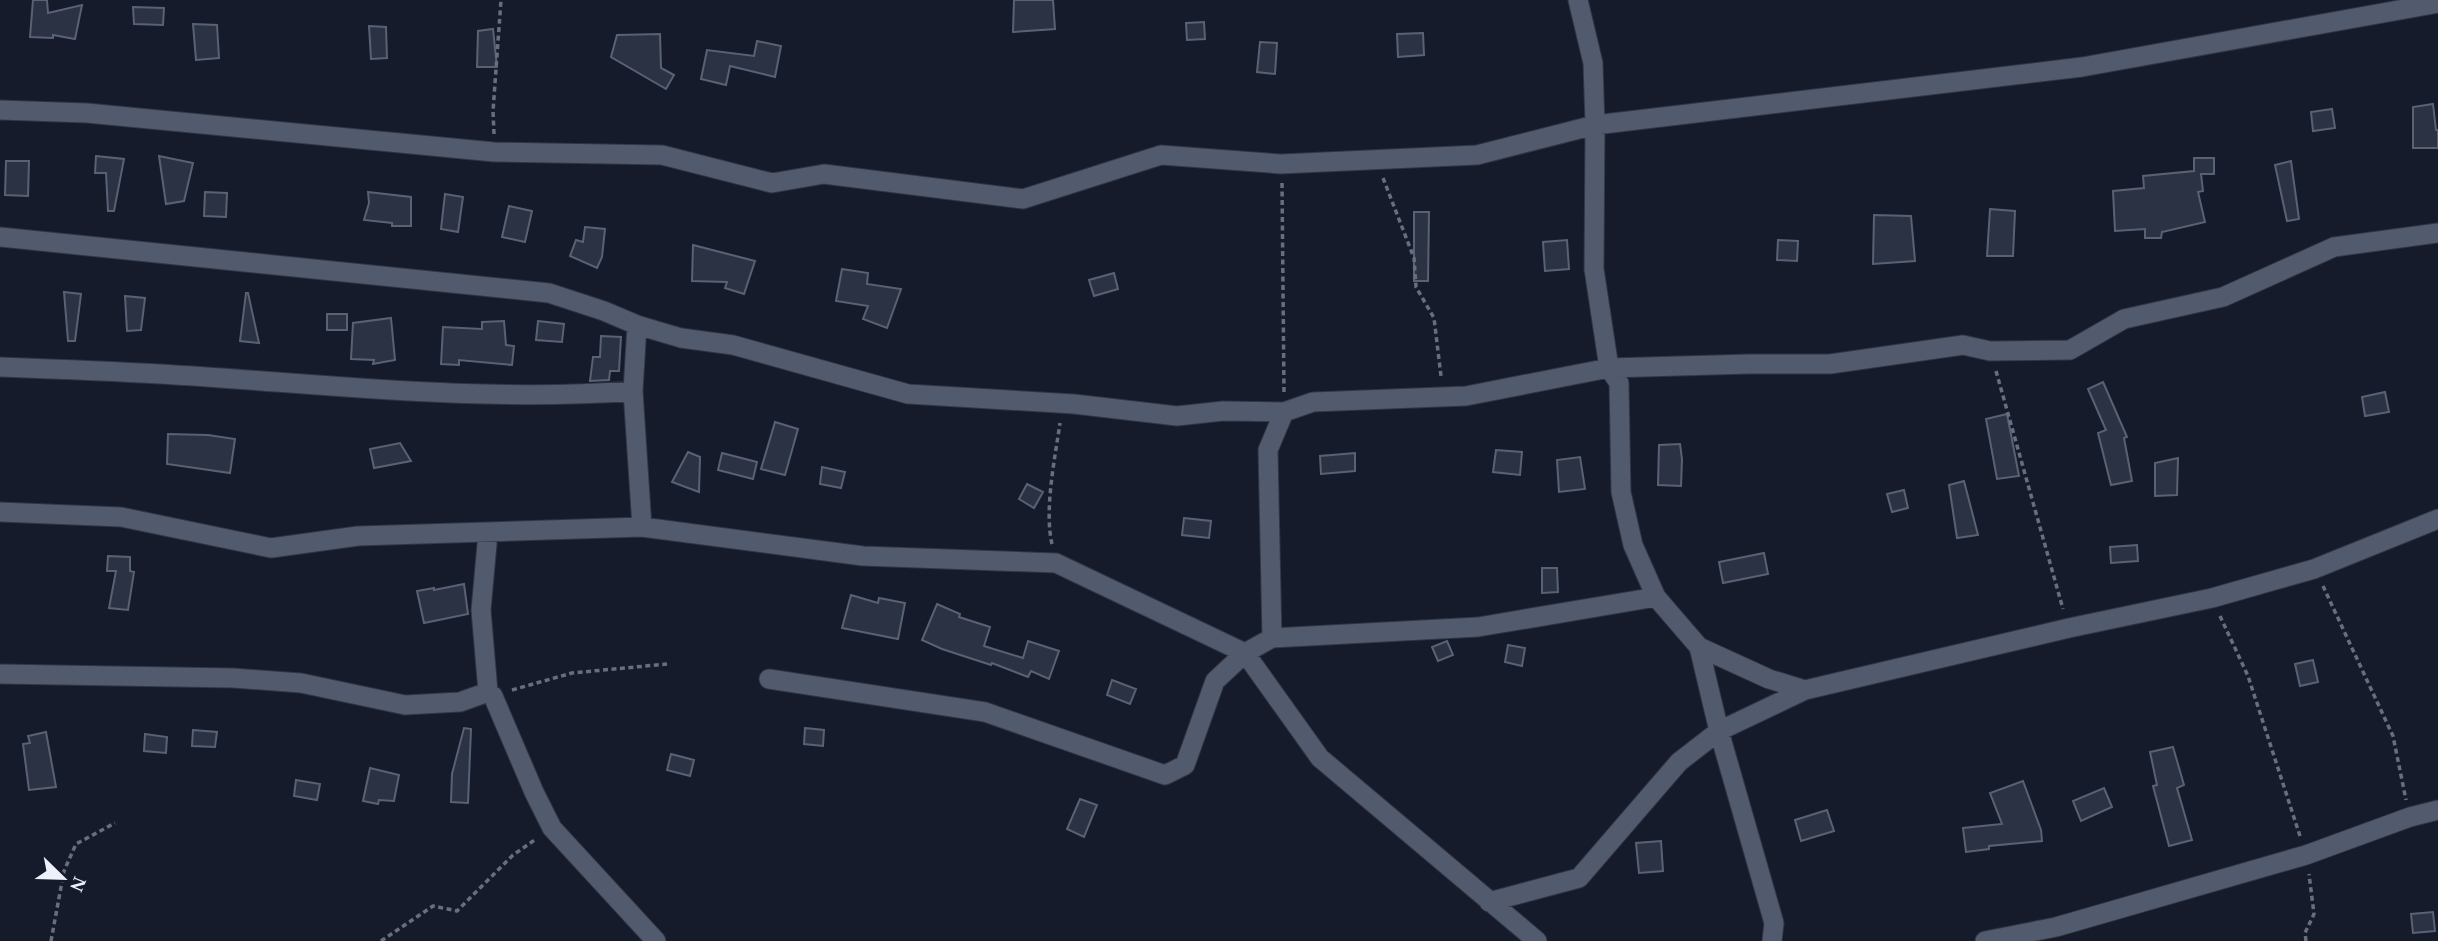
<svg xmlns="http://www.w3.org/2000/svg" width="2438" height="941" viewBox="0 0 2438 941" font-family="'Times New Roman',serif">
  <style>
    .building { fill: #2b3243; stroke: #596174; stroke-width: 2 }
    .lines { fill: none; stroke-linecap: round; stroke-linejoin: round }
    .minor-casing { stroke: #323542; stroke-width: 21 }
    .path { stroke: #686e7c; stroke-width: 3.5; stroke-dasharray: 5 3.5; stroke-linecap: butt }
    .minor { stroke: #525a6d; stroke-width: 19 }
  </style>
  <rect width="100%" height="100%" fill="#151b2b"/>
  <path class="building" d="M33,0H47L48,13L82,5L75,39L53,35V38L30,37Z
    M1014,0H1053L1055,29L1013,32Z
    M133,7L164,8L163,25L134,24Z
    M1204,22L1205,39L1187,40L1186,23Z
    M193,24L217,25L219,58L196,60Z
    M369,26L386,27L387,58L371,59Z
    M493,29L497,67H477L478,31Z
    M1423,33L1424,55L1398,57L1397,34Z
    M660,34L661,68L674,75L666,89L611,57L617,35Z
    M757,41L781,46L775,77L730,66L726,85L701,79L707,50L754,56Z
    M1260,42L1277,43L1275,74L1257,72Z
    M2433,104L2436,130H2438V148H2413V107Z
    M2332,109L2335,128L2313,131L2311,112Z
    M96,156L124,159L114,211H108L106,173H95Z
    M159,156L193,163L184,201L166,204Z
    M2194,158H2214V174H2201L2203,191L2198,192L2205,222L2162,232L2161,238H2145V229L2115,231L2113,191L2144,188L2143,176L2194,171Z
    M6,161H29L28,196L5,195Z
    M2291,161L2299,219L2287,221L2275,165Z
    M205,192L227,193L226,217L204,216Z
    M368,192L411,197V226H392V223L364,220L369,203Z
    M445,194L463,197L458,232L441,229Z
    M509,206L532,211L525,242L502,237Z
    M1990,209L2015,211L2013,256H1987Z
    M1414,212H1429L1428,281H1414Z
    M1874,215L1911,216L1915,261L1873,264Z
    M585,227L605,229L602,257L597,268L570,256L576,240L583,242Z
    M1567,240L1569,269L1545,271L1543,242Z
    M1778,240L1798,241L1797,261L1777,260Z
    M693,245L755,261L744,294L725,288L727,282L692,281Z
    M842,269L868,273L867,284L901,289L887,328L863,319L868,306L836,301Z
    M1114,273L1118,289L1094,296L1089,280Z
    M64,292L81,294L75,341H68Z
    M246,293H248L259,343L240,341Z
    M125,296L145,298L141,330L127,331Z
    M327,314H347V330H327Z
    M391,318L395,360L373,364L374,360L351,359L353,323Z
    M504,321L506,345L514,346L512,365L459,360V365L441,364L443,327L482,329V322Z
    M538,321L564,324L562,342L536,340Z
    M601,336L621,337L619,371H610L609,380L590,381L593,357H600Z
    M2103,382L2127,437L2124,438L2132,481L2111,485L2098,433L2106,430L2088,389Z
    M2385,392L2389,412L2365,416L2362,397Z
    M2007,414L2019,476L1997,479L1986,419Z
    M775,422L798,429L785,475L761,469Z
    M168,434L208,435L235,439L230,473L167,464Z
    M400,443L411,461L374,468L370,449Z
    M1680,444L1682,459L1681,486L1658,485L1659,445Z
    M1496,450L1522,452L1520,475L1493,472Z
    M688,452L700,457L699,492L672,482Z
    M722,453L757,462L753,479L718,470Z
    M1355,453V471L1321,474L1320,456Z
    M1580,457L1585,489L1559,492L1557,460Z
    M2178,458L2177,495L2155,496V463Z
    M822,467L845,472L841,488L820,484Z
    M1964,481L1978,535L1957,538L1949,485Z
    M1027,484L1043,492L1034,508L1019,499Z
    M1904,490L1908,508L1892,512L1887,494Z
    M1184,518L1211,521L1209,538L1182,535Z
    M2137,545L2138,561L2111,563L2110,547Z
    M1764,553L1768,574L1723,583L1719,562Z
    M108,556L130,557V571L134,572L128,610L109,608L116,571H107Z
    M1542,568H1557L1558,592L1542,593Z
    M464,584L468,614L424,623L417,591L434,588V590Z
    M851,595L878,603L879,598L905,603L898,639L842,628Z
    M937,604L960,614L959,617L990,627L984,646L1023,658L1028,641L1059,651L1049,679L1031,671L1028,677L992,663L991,665L942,649L922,640Z
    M1447,641L1453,655L1438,661L1432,647Z
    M1508,645L1525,648L1522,666L1505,662Z
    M2313,660L2318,682L2300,686L2295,664Z
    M1112,680L1136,689L1130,704L1107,695Z
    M464,728L471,729L468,803L451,802L452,774Z
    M805,728L824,730L823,746L804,744Z
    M193,730L217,732L215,747L192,746Z
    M46,732L56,787L29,790L23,744L30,743L28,736Z
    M145,734L167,737L166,753L144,751Z
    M2173,747L2184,785L2177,788L2192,840L2169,846L2153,786L2157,785L2150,752Z
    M671,754L694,760L690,776L667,770Z
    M370,768L399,775L394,801L379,800L378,804L363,801Z
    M296,780L320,784L317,800L294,796Z
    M2023,781L2041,830L2042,841L1989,846V849L1966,852L1963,828L2002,824L1990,793Z
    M2104,788L2112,807L2081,821L2073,801Z
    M1080,799L1097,805L1084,837L1067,829Z
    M1827,810L1834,831L1801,841L1795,820Z
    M1661,841L1663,871L1639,873L1636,843Z
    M2433,912L2435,931L2413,933L2411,914Z"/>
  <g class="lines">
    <defs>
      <path id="minor" d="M1578,0L1593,63L1595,125L1594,269L1609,368L1619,383L1621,492L1633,545L1656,597
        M0,110L87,113L494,152L662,155L772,183L824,174L1023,199L1161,155L1281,164L1477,155L1595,125L2082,67L2438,3
        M0,237L549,293L604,311L637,325L633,391L642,527
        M637,325L681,338L733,345L908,394L1074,404L1177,416L1223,411L1284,412
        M0,367C53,369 106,371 160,374C317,383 475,403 633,391
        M0,512L121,517L271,548L358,536L642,527L863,556L1056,563L1245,653L1320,758L1537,941
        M1272,638L1268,450L1284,412L1313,402L1466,396L1609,368L1749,364H1830L1963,345L1990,351L2070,350L2124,319L2223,297L2334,247L2438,233
        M0,674L233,678L301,683L405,705L460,702L488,692L481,610L488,533
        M769,679L985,712L1165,775L1185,765L1215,681L1245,653L1272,638L1478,627L1656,597L1699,647L1769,679L1805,690L2069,628L2212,598L2314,569L2438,519
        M488,692L493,696L534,792L552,828L656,941
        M1489,902L1579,878L1679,762L1719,731L1699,647
        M1772,941L1774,923L1719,731L1805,690
        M1985,941L2056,927L2306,855L2410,817L2438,810"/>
    </defs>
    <use href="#minor" class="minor-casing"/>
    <path class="path" d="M494,134L493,111L501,0
      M1383,178L1414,258L1416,287L1434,318L1441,376
      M1282,183L1284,393
      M1996,371L2063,609
      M1052,544C1044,510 1055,458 1060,423
      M2323,586L2393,736L2406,800
      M2220,616L2248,676L2300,836
      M512,690L572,673L667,664
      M51,941L64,871L76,844L115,823
      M381,941L433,906L457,911L513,855L536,839
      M2306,941L2305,933L2314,914L2309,874"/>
    <use href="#minor" class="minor"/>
  </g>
  <g transform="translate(63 878) rotate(113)" stroke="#151b2b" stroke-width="5" paint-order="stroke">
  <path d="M0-5L12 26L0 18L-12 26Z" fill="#ecf1fc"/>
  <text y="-10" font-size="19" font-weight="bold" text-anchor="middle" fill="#ecf1fc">N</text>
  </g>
</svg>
